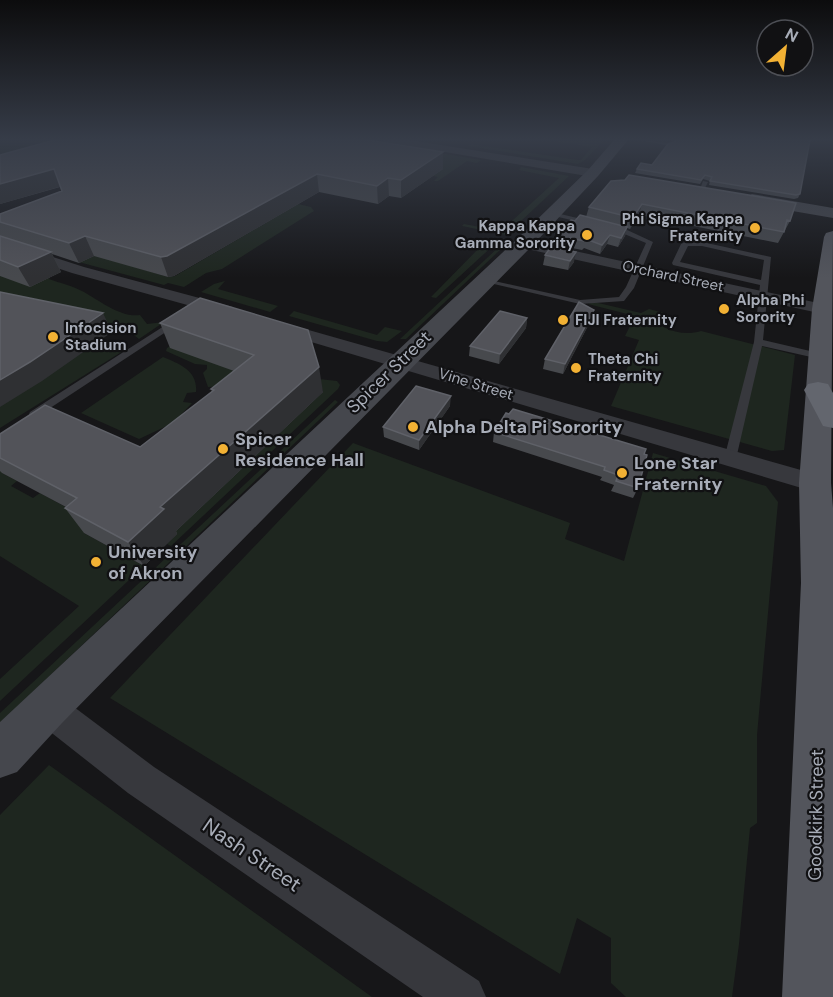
<svg xmlns="http://www.w3.org/2000/svg" width="833" height="997" viewBox="0 0 833 997" font-family="'DM Sans',sans-serif">
  <style>
    .green { fill: #1e261f }
    .lines { fill: none; stroke-linecap: round; stroke-linejoin: round }
    .lane { fill: #37383d; fill-rule: evenodd }
    .street { fill: #37383d; fill-rule: evenodd }
    .secondary { fill: #45474d; fill-rule: evenodd }
    .primary { fill: #53555c; fill-rule: evenodd }
    .highway { fill: #63666e; fill-rule: evenodd }
    .wall { fill: #47494d }
    .shaded-wall { fill: #2f3033 }
    .building { fill: #525359; stroke: #5f6168; stroke-width: 1.5 }
    .poi-dot { fill: #f2b134; stroke: #111113; stroke-width: 2 }
    .labels { text-anchor: middle; dominant-baseline: central; stroke-width: 4.5; stroke-linejoin: round; paint-order: stroke }
    .far-poi-label { font-size: 15px; font-weight: bold; fill: #a8adb8; stroke: #111113; text-anchor: start }
    .far-street-label { font-size: 15px; fill: #a8adb8; stroke: #111113 }
    .street-label { font-size: 18px; fill: #a8adb8; stroke: #111113 }
    .poi-label { font-size: 18px; font-weight: bold; fill: #a8adb8; stroke: #111113; text-anchor: start }
    .near-street-label { font-size: 21px; fill: #a8adb8; stroke: #111113 }
  </style>
  <rect width="100%" height="100%" fill="#161618"/>
  <path class="green" d="M0,139H66L0,159Z
    M540,139L575,141L582,139H605L585,160L578,164L468,146L471,144L578,160H581L592,147Z
    M363,140L481,160L477,163L467,161L438,181H434L438,177L433,176L442,169Z
    M521,167L569,176L506,235L462,226L464,224L501,231L559,178L519,170Z
    M298,204L311,207L314,211L222,269L206,273L184,287L168,283L164,285L75,261L91,254L168,277L175,276Z
    M473,240L497,242L436,298L431,297L482,245L472,243Z
    M501,245L502,248L406,339H400Z
    M0,256L51,276L49,279C60,283 73,286 84,292C100,301 121,318 140,315L147,324L164,322L139,339L121,325L99,341L123,351L0,428Z
    M225,281L218,289L278,306L270,312L201,292L214,284Z
    M594,302L641,313L649,309L664,313L660,322L663,327C676,333 688,335 701,331L795,355L784,450L772,451L611,406L639,340L625,336L635,316L588,304Z
    M294,311L377,335L385,327L402,331L387,342L377,341L289,316Z
    M172,345L237,372L230,386L208,387L203,373L207,369V365L195,364L166,351L167,348Z
    M163,357C180,364 198,371 196,392L187,393L183,402L192,403L173,423L139,439L81,413Z
    M319,379L337,381L340,385L338,389L171,546L167,544L177,534L174,532L323,392Z
    M335,400L338,402L0,723V713Z
    M353,443L570,523L565,539L624,561L653,453L766,486L778,502L757,735V823L750,828L739,944L732,997H626L611,983V938L577,918L560,974L110,698Z
    M0,460L2,473L17,481L11,486L33,498L40,493L82,516L84,533L144,566L0,701V679L79,606L0,556Z
    M49,765L372,997H0V815Z"/>
  <g class="lines">
    <path class="lane" d="M635,139L673,144L670,146Z
      M703,181L708,182L703,192H699Z
      M552,212L594,222L595,223L592,225L550,215L549,214Z
      M612,225L625,229L653,242L634,288L624,301L580,304L481,281L485,279L580,300L619,297L626,287L646,243L610,228L609,227Z
      M685,242H702L771,257L763,340L823,354L825,356L820,359L762,346L736,459L730,463L724,459L754,342L760,285L673,265L672,263L681,244ZM688,246H702L764,260L761,280L680,262Z
      M175,319L178,320V324L38,416H30L29,414L30,412Z"/>
    <path class="street" d="M381,139H403L593,169L599,173L593,177L386,142Z
      M0,240L84,267L233,307L236,311L233,315L227,316L72,273L0,249Z
      M523,240L823,304L829,305L832,309L829,313L823,314L518,247L516,244Z
      M277,321L815,474L824,477L827,483L824,489L815,492L271,330L268,326L271,322Z
      M46,690L58,695L154,767L479,981L486,997H423L128,793L34,719L29,707L34,695Z"/>
    <path class="secondary" d="M615,139H629L598,176L530,248L62,723L17,772L0,778V722L516,240L588,170Z
      M752,194L833,208V218L746,203L744,199Z"/>
    <path class="primary" d="M833,231L831,483L833,508V997H782L801,583L799,483L812,309L824,237L826,233Z"/>
    <path class="highway" d="M818,382L828,384L833,393V428L823,426L804,390L808,384Z"/>
  </g>
  <path class="wall" d="M672,139H801L800,194L798,198L794,199L709,185L710,181L703,179L700,184L635,173L637,169L652,165L674,142L671,141Z
    M0,155L443,169L401,198L389,196L378,204L319,192L174,276L168,277L94,256L79,263L52,254L61,272L30,287L0,276V214L62,191L60,187L0,204Z
    M611,181L790,221L778,243L639,215L630,229L627,228L625,236L618,247L607,244L600,254L584,248L582,250L557,245L559,236L575,221L586,217L589,207Z
    M545,255L574,262L568,270L543,265Z
    M200,298L323,392L176,531L177,534L144,566L84,533L65,508L66,507L2,473L0,471V434L140,447L212,392L211,389L234,371L170,348L160,323Z
    M527,318L526,328L499,364L469,356L470,346Z
    M591,320L563,374L543,369L545,359Z
    M450,406L419,450L384,437L383,427Z
    M509,414L644,454L638,488L633,498L611,491L614,485L600,480L602,477L493,442L494,432Z"/>
  <path class="shaded-wall" d="M443,152V169L401,198V180Z
    M54,169L62,186L0,204V184Z
    M317,174L319,192L174,276L168,277L161,257Z
    M388,178L389,196L378,204L377,186Z
    M642,204L639,215L630,229L633,218Z
    M627,227L625,236L618,247L621,238Z
    M610,235L607,244L600,254L602,245Z
    M85,236L94,256L79,263L69,243Z
    M51,252L61,272L30,287L18,267Z
    M576,252L574,262L568,270L570,261Z
    M594,310L591,320L563,374L565,364Z
    M103,313L112,332L42,381L0,407V380Z
    M527,318L526,328L499,364L500,354Z
    M319,367L323,392L176,531L177,534L144,566L128,542L160,507Z
    M451,396L450,406L419,450V440Z"/>
  <path class="building" d="M58,139H362L443,152L401,180L388,178L377,186L317,174L167,256L161,257L85,236L69,243L0,222V214L62,191L54,169L0,184V155Z
    M675,139H801L810,140L800,194L796,195L710,181L712,177L705,175L701,180L637,169L641,163L652,165L668,144L675,142L676,139Z
    M629,175L796,203L790,221L787,220L784,232L642,204L633,218L589,207L611,181L625,180Z
    M580,215L627,227L621,238L610,235L602,245L586,239L584,241L559,236L571,220L575,221Z
    M0,236L51,252L18,267L0,260Z
    M551,247L576,252L570,261L545,255Z
    M0,292L103,313L30,362L0,380Z
    M200,298L308,330L319,367L160,507L164,509L128,542L65,508L77,498L0,458V434L45,405L140,447L214,390L211,389L254,355L160,323Z
    M579,302L594,310L565,364L545,359Z
    M500,311L527,318L500,354L470,346Z
    M416,386L451,396L419,440L383,427Z
    M513,409L646,449L644,454L647,455L638,488L616,481L618,475L604,470L605,467L494,432L506,413L509,414Z"/>
  <linearGradient id="sky" x2="0" y2="1"><stop stop-color="#0c0c0d"/><stop offset="0.5" stop-color="#363c48"/><stop offset="1" stop-color="#363c48" stop-opacity="0"/></linearGradient>
  <rect width="833" height="278" fill="url(#sky)"/>
  <g class="poi-dot">
    <circle cx="755" cy="228" r="6"/>
    <circle cx="587" cy="235" r="6"/>
    <circle cx="724" cy="309" r="6"/>
    <circle cx="563" cy="320" r="6"/>
    <circle cx="53" cy="337" r="6"/>
    <circle cx="576" cy="368" r="6"/>
    <circle cx="413" cy="427" r="6"/>
    <circle cx="223" cy="449" r="6"/>
    <circle cx="622" cy="473" r="6"/>
    <circle cx="96" cy="562" r="6"/>
  </g>
  <g class="labels">
    <g class="far-poi-label">
      <text x="743" y="219" text-anchor="end">Phi Sigma Kappa<tspan x="743" dy="17">Fraternity</tspan></text>
      <text x="575" y="226" text-anchor="end">Kappa Kappa<tspan x="575" dy="17">Gamma Sorority</tspan></text>
      <text x="736" y="300">Alpha Phi<tspan x="736" dy="17">Sorority</tspan></text>
      <text x="575" y="320">FIJI Fraternity</text>
      <text x="65" y="328">Infocision<tspan x="65" dy="17">Stadium</tspan></text>
      <text x="588" y="359">Theta Chi<tspan x="588" dy="17">Fraternity</tspan></text>
    </g>
    <g class="far-street-label">
      <text transform="translate(673 276) rotate(12)">Orchard Street</text>
      <text transform="translate(476 384) rotate(17)">Vine Street</text>
    </g>
    <g class="street-label">
      <text transform="translate(389 372) rotate(-44)">Spicer Street</text>
      <text transform="translate(816 815) rotate(-89)">Goodkirk Street</text>
    </g>
    <g class="poi-label">
      <text x="425" y="427">Alpha Delta Pi Sorority</text>
      <text x="235" y="439">Spicer<tspan x="235" dy="21">Residence Hall</tspan></text>
      <text x="634" y="463">Lone Star<tspan x="634" dy="21">Fraternity</tspan></text>
      <text x="108" y="552">University<tspan x="108" dy="21">of Akron</tspan></text>
    </g>
    <g class="near-street-label">
      <text transform="translate(252 855) rotate(34)">Nash Street</text>
    </g>
  </g>
  <g transform="translate(785 48) rotate(28)"><circle r="28" fill="#111113" stroke="#4d4f55" stroke-width="1.5"/>
  <path d="M0-4.5L10 22L0 15L-10 22Z" fill="#f2b134"/>
  <text y="-9" font-size="16" font-weight="bold" text-anchor="middle" fill="#a8adb8">N</text>
  </g>
</svg>
